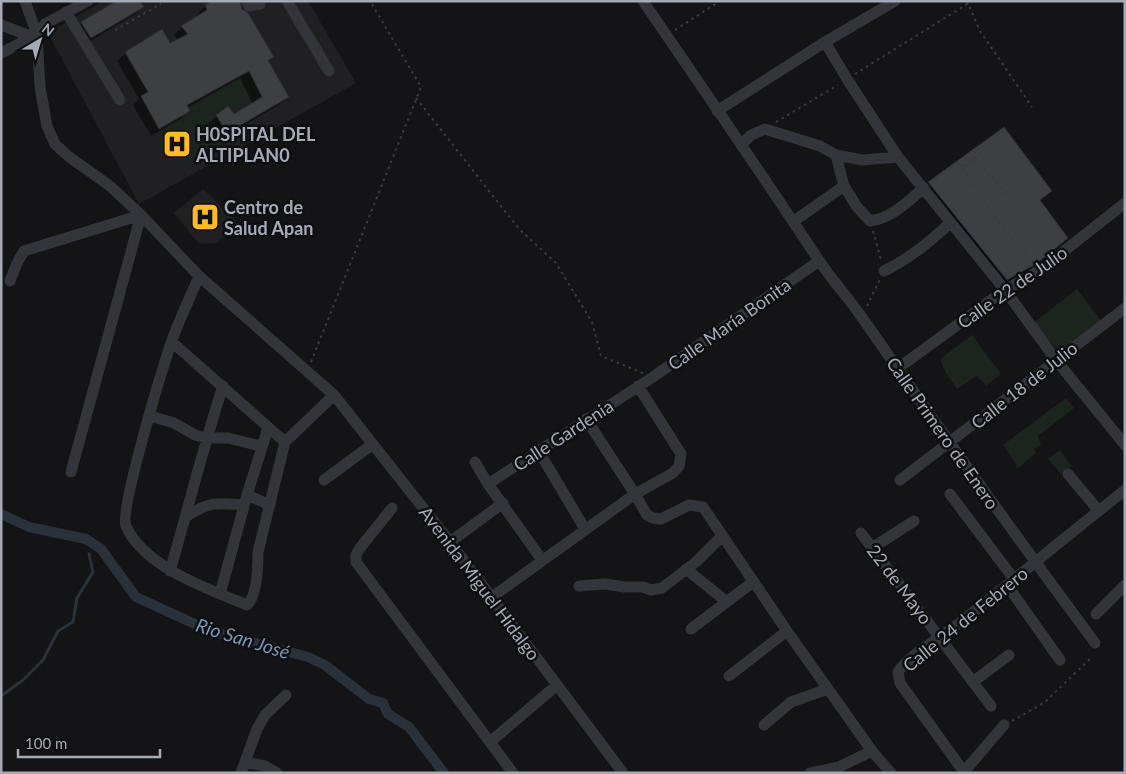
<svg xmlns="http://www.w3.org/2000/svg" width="1126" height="774" viewBox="0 0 1126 774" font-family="Lato,sans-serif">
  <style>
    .built { fill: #202023 }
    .green { fill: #1b241d }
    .shadow { fill: #0007 }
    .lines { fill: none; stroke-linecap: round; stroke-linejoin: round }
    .stream { stroke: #29323b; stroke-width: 3 }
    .canal { stroke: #29323b; stroke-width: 10 }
    .building { fill: #3e3f43; stroke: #2e2e32 }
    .path { stroke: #3a3c42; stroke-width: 2; stroke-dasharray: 2.5 4; stroke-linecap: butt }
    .minor { stroke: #34353b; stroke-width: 11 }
    .labels { text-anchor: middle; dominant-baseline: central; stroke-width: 5; stroke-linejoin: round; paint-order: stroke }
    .poi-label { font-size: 18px; font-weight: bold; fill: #a4aab7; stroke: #0f0f11; text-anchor: start }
    .street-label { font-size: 18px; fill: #a4aab7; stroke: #0f0f11 }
    .water-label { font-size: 19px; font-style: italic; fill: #7897b6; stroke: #0f0f11 }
  </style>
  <rect width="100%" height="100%" fill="#141416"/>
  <path class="built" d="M103,1H308L356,83L139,204L48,33Z
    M203,189L237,221L218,243L199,244L174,213Z"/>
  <path class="green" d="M242,77L256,96L234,110L228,104L214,114L227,139L181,165L162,131L191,115L193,111L192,107Z
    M1077,289L1103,323L1060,354L1033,323Z
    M972,335L1001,374L986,386L977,376L957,389L946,373L940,359Z
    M1066,398L1074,408L1038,436L1041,445L1034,449L1036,453L1017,469L1015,462L1003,445Z
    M1060,450L1072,466L1061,474L1048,459Z"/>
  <path class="shadow" d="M216,1L241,10L273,57L268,62L288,97L279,105L218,140L208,124L217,116H233L253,104L240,78L187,108L189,110L180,119L151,136L133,105L139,99L117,61L126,53L170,45L178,41L174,35L182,27L198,17L197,15L205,6Z
    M142,7L134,15L82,46L73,31L82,23Z
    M929,183L1039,201L1067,238L1028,270L1000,286L923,189Z"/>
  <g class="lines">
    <path class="stream" d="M1,696L23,680L43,660L58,631L73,622L77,598L93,572L89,554"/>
    <path class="canal" d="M1,514L29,527L86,539L101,549L136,597L210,631L308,657L325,665L369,699L383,703L388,714L409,727L444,773"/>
  </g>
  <path class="building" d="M116,1H140L144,7L91,38L81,22Z
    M213,1H240L242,9L248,13L274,57L268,60L289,97L227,133L216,115L228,106L234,114L262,97L249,71L187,105L190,111L159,129L141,96L148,92L125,52L162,29L170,43L188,34L181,26L207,10L205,5Z
    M1004,127L1052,191L1040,200L1068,238L1036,264L1007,280L928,182Z"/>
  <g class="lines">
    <path class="path" d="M160,1L161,4L166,1
      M967,1L980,31L1032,107
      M115,30L161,4
      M675,30L720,1
      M855,74L969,3
      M416,98L519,229L556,263L592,322L601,356L643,373
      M776,122L838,85
      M973,160L982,166L1007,194
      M963,168L994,217L1033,262
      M935,179L960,162L963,168L985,150
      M873,231L881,260
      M867,306L880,279
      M311,362L421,87L370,1
      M1012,721L1045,702L1092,657"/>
    <path class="minor" d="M25,1L37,35L40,87L47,126L55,144L68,156L110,186L141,215L199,276L334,395L450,542L623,773
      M247,1L249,6L260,4V1
      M287,1L329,71
      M643,1C702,87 761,173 818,259C831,279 847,296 861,316C937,426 1015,535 1095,643
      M66,12L120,100
      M1,25L33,37
      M825,42L847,79L898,157L1005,290L1056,360L1125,445
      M1,53L37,35L45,24L88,1
      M717,111L825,42L895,1
      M741,145L751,135L765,129L820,146L836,155L862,160L898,157
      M836,155L844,186L857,207L870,221C892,218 907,202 924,188
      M794,221L844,186
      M884,271C909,259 929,243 950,223
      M199,276C190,298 179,320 171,343C163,367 119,511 126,526C144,567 208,589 247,605C257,596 258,566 258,552L285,442L334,395
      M10,281L17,263L24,251L141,215
      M172,342L285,442
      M897,369L1005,290L1040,270L1125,203
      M150,416L174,423L195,435L206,438H228L261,446
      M586,419L635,494L647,515L653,518L661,519L689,505L703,507L787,631L872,751L891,773
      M538,450L585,529
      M475,462L488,484L542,560
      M71,472L141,215
      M1068,474L1098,510
      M324,480L373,444
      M900,480L1125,308
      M488,484L653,377L819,261
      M950,494L1014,579
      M247,495L270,505
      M392,508L360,548L356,555V562L513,773
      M187,516C210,501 218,503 244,505
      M861,533L991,706
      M450,542L503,503
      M872,548L914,521
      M686,569L727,602
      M170,571C188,510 203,447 223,386
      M1007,585L1060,660
      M579,586L605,584L624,587H643L651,590L662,588L696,562L722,536
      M220,594L247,495L268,428
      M492,597L635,494L673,473L679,466L681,454L638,386
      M1096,614L1125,585
      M691,629L753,582
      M729,676L787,631
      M974,681L1009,655
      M764,725L791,702L828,689
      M490,742L557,685
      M245,762L265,766L277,773
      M964,772L900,683L898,672C906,658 942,636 957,625C1014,580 1069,534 1125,490
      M241,773L257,729L265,715L286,695
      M810,773L839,767L872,751
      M963,773L1004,725"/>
  </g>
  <defs>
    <symbol id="hospital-square" viewBox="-11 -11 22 22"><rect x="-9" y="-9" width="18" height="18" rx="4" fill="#ffbb23" stroke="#0f0f11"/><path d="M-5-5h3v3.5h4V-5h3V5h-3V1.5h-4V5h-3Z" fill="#111"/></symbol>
  </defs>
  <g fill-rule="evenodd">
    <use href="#hospital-square" x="161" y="128" width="32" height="32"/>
    <use href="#hospital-square" x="189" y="201" width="32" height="32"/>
  </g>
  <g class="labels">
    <g class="poi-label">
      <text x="196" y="134">H0SPITAL DEL<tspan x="196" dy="21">ALTIPLAN0</tspan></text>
      <text x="224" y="207">Centro de<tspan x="224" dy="21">Salud Apan</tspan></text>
    </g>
    <g class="street-label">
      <text transform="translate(1012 287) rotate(-35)">Calle 22 de Julio</text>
      <text transform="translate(729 324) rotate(-35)">Calle María Bonita</text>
      <text transform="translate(1024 385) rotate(-38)">Calle 18 de Julio</text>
      <text transform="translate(943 433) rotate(55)">Calle Primero de Enero</text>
      <text transform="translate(563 435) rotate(-33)">Calle Gardenia</text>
      <text transform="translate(480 583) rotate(53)">Avenida Miguel Hidalgo</text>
      <text transform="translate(900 584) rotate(53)">22 de Mayo</text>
      <text transform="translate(965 619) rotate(-39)">Calle 24 de Febrero</text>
    </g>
    <g class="water-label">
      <text transform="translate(243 638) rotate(17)">Rio San José</text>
    </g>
  </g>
  <rect width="1126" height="774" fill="none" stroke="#a4aab7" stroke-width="5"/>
  <g transform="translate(40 40) rotate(38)" stroke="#0f0f11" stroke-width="4" paint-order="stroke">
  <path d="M0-4L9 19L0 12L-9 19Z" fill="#a4aab7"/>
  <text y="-8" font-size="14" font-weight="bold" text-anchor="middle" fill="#a4aab7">N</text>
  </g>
  <path d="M18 749v8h142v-8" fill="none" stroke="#a4aab7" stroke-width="2.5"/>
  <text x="25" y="749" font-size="15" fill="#a4aab7" stroke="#0f0f11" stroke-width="4" paint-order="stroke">100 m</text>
</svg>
